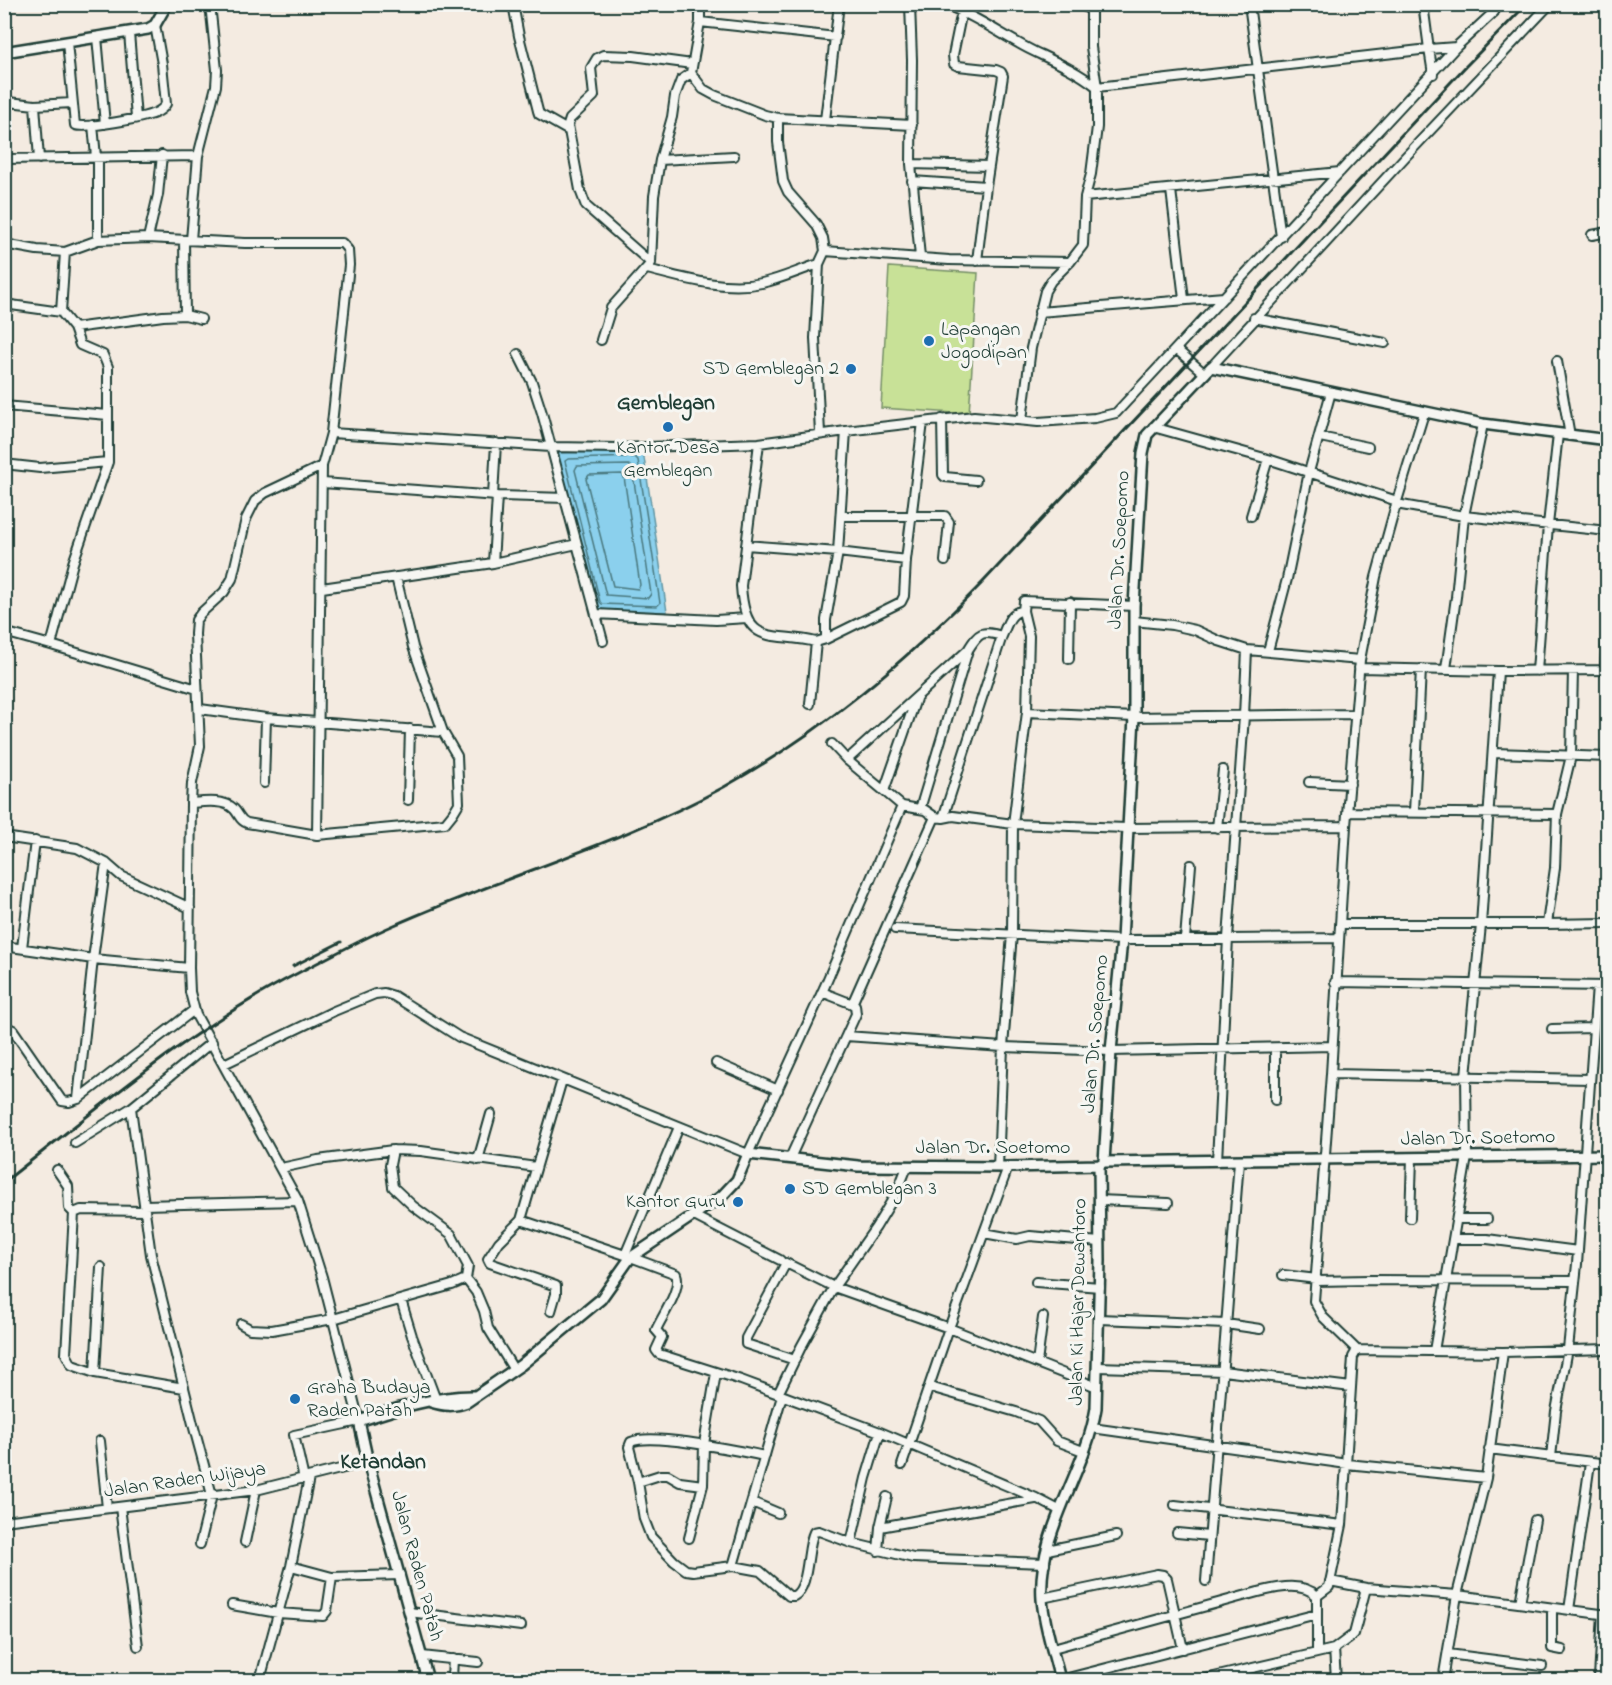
<svg xmlns="http://www.w3.org/2000/svg" width="1612" height="1685" viewBox="0 0 1612 1685" font-family="'Indie Flower',sans-serif">
  <style>
    .green { fill: #c8e197; stroke: #748f66; stroke-width: 1.5 }
    .water { fill: #8bd0ed; stroke: #6095a3; stroke-width: 1.5 }
    .lines { fill: none; stroke-linecap: round; stroke-linejoin: round }
    .shore { stroke: #4a787e; stroke-width: 1.5 }
    .minor-casing { stroke: #1f3d34; stroke-width: 12 }
    .tertiary-casing { stroke: #1f3d34; stroke-width: 14 }
    .minor { stroke: #f6f6f2; stroke-width: 8 }
    .tertiary { stroke: #f6f6f2; stroke-width: 9 }
    .rail { stroke: #1f3d34; stroke-width: 3 }
    .poi-dot { fill: #1f6fb2; stroke: #f6f6f2; stroke-width: 2 }
    .labels { text-anchor: middle; dominant-baseline: central; stroke-width: 6; stroke-linejoin: round; paint-order: stroke }
    .poi-label { font-size: 20px; fill: #1f3d34; stroke: #f6f6f2; text-anchor: start }
    .street-label { font-size: 20px; fill: #1f3d34; stroke: #f6f6f2 }
    .quarter-label { font-size: 22px; font-weight: bold; fill: #1f3d34; stroke: #f6f6f2 }
  </style>
  <rect width="100%" height="100%" fill="#f4ebe1"/>
  <filter id="ink" filterUnits="userSpaceOnUse"><feTurbulence type="fractalNoise" baseFrequency=".0167" numOctaves="2"/><feDisplacementMap in="SourceGraphic" scale="12" xChannelSelector="R" yChannelSelector="G"/><feConvolveMatrix kernelMatrix="1 2 1 2 8 2 1 2 1" color-interpolation-filters="sRGB"/></filter>
  <g filter="url(#ink)">
    <path class="green" d="M889,267L978,273L969,414L881,408Z"/>
    <path class="water" d="M643,451L667,612L595,610L557,453Z"/>
    <g class="lines">
      <path class="shore" d="M635,457L638,460L660,603L657,606L602,604L600,602L565,461L568,459Z
        M629,465L632,468L651,594L648,598L606,595L575,470L577,466Z
        M622,474L624,477L640,585L638,589L613,586L586,479L589,475Z"/>
      <defs>
        <path id="minor" d="M513,4L519,36L538,111L539,114L569,131
          M700,4V22L691,73L703,89L714,95L765,115L778,118V142L783,181L788,192L816,224L823,238L825,251L819,264L815,338L820,433
          M910,4L912,60L911,164L920,257
          M943,4C975,15 1003,36 1033,51C1056,62 1077,71 1097,87L1429,49L1423,4
          M965,4L962,11L953,55L954,64L958,66L996,70L1001,72L1003,76L986,186L977,261
          M1081,4L1090,10
          M1249,4L1281,237
          M1369,5L1373,4
          M700,22L836,37
          M129,33L136,118
          M97,37L105,124
          M67,42L75,125C86,129 143,118 155,113C160,111 163,109 166,104L162,64L155,25
          M1433,74L1429,49L1456,47
          M9,102L35,105L72,103
          M35,105L39,159
          M778,118L912,125
          M825,120L839,4
          M93,125L96,157
          M198,156L216,86L217,70L210,4
          M98,158V240
          M4,159L198,156L191,240
          M660,160L734,156
          M911,164L989,166
          M912,181L986,186
          M1171,190L1184,299
          M1085,197L1340,172
          M1592,235L1608,232
          M148,238L158,195L162,155
          M4,244L37,250L65,252L98,240L148,238L245,243H342L348,250L349,265L331,433L322,466L265,493L255,501L246,519L232,579L224,592L201,613L196,620L195,634L200,746L192,783L191,803L189,968L190,992L196,1015L298,1201L322,1277L359,1421L294,1435L304,1479
          M825,251L949,260L1070,262
          M65,252L61,312L74,328L80,345L103,355L108,367V462L73,563L51,645L197,689
          M651,263L586,206L580,190L568,125L570,119L594,96L591,68L597,58L603,55L633,56L692,64
          M647,269C683,278 724,291 762,283C781,279 800,270 819,264
          M4,304L61,312
          M1039,312L1224,297
          M185,315L201,319
          M1254,318L1385,343
          M74,328L163,316L185,315L184,240
          M601,340L611,308L651,263L654,196L660,160L672,117L675,96L681,80L691,73
          M1176,349L1205,374
          M518,354L532,382L542,413L603,641
          M1557,361L1570,436
          M1211,367L1407,155L1550,4
          M4,406L108,415
          M942,419L943,475L945,477L976,480
          M1022,420L1031,348L1045,291L1051,281L1070,262L1083,245L1085,197L1091,174L1097,127V87L1091,47V4
          M1153,427L1268,459L1397,501
          M331,433L551,447L619,448L759,443L846,431
          M1320,437L1368,447
          M759,443L741,586C745,649 772,631 816,642
          M4,464L40,468L108,462
          M323,483L497,496L565,498
          M493,496L496,443
          M1396,504L1464,516L1608,531
          M841,516H945L949,522L945,561
          M1251,516L1268,459
          M746,545L838,552L906,560
          M493,563L497,496
          M396,577L413,647L443,732
          M322,588L493,563L577,544
          M596,614L716,620L747,618
          M1134,621L1172,625L1195,630L1219,641L1247,650L1360,660
          M4,632L51,645
          M826,639L901,602L904,596L906,560L923,422
          M1268,651L1287,579L1309,472L1331,392
          M1069,659L1070,602
          M1359,668L1498,671L1608,670
          M1446,669L1456,597L1464,516L1483,424
          M1605,670L1608,614
          M1537,671L1548,525L1558,434
          M810,704L816,642L826,639V620L838,552L846,431L974,416L1038,422L1095,418L1116,413L1456,47L1494,12L1497,4
          M1027,712L1134,717L1355,714
          M1494,753L1608,757
          M847,760L968,650C979,632 982,630 1002,636
          M1309,782L1350,784
          M264,783L266,718
          M884,791L916,699
          M408,800L410,729
          M191,803C203,802 225,799 234,809C240,815 239,820 247,823L317,835L445,823L453,813L459,803L457,756L443,732L266,718L200,709
          M902,806L925,810L935,817
          M920,809L968,650
          M1348,812L1557,814
          M1414,812L1421,669
          M943,818L953,816L1013,824L1127,828L1346,826
          M1217,828L1223,770
          M317,835L322,466
          M4,837L77,848L106,863L121,876L190,908
          M1606,845L1608,870
          M1340,924H1547L1555,868L1557,814L1571,756L1573,671
          M1547,924L1608,923
          M895,929L1122,940L1339,938
          M1185,939L1191,865
          M4,946L93,959L189,968
          M22,948L35,841
          M1335,982L1608,986
          M852,1004L935,817L943,818L1002,636C1007,625 1010,611 1023,611L1024,601L1134,606
          M4,1026L13,1030L62,1101L69,1102L78,1099L194,1010
          M1552,1029L1594,1028
          M846,1036L1003,1047L1111,1051L1332,1046
          M716,1063L778,1090
          M224,1064L334,1011L375,994L384,993L394,996L459,1037L748,1154L824,988L902,806L847,760L832,744
          M1331,1074L1590,1079
          M78,1099L93,959L106,863
          M1275,1100V1048
          M131,1108L151,1255L194,1428L212,1495L200,1544
          M75,1143L131,1108L212,1042
          M790,1158L856,1014L855,1005L822,992
          M478,1160L491,1114
          M1217,1161L1228,938L1244,716L1247,650
          M998,1167L1003,1047L1012,934L1013,824L1027,712L1029,636L1023,611
          M281,1168L318,1160L393,1150L421,1151L536,1167
          M57,1170L68,1186L69,1208L74,1213
          M1099,1200L1168,1203
          M144,1205L298,1201
          M145,1211L81,1210L74,1213L66,1354L72,1365L95,1373L184,1388
          M694,1216L780,1260
          M1410,1218L1412,1158
          M1457,1219H1487
          M521,1220L625,1255L676,1274C682,1289 662,1316 656,1330L662,1337L656,1350L659,1354L741,1380L880,1432L1036,1498L1059,1510
          M984,1233L1017,1239L1030,1236L1100,1242
          M1454,1239H1487L1578,1251
          M625,1255L679,1127
          M1283,1275L1317,1279
          M466,1279L476,1292L484,1311L488,1328L514,1370
          M1317,1281L1369,1280L1575,1281
          M1036,1282L1100,1287
          M401,1300L412,1336L436,1400
          M551,1311L556,1294V1286L490,1263L488,1259L499,1242L521,1220L562,1080
          M1099,1319L1226,1324L1260,1329
          M241,1324L250,1329L272,1330L333,1319L452,1285L466,1279L468,1266L451,1234L413,1206L393,1187L390,1165L393,1150
          M1357,1350L1323,1317L1314,1301L1331,1074L1346,826L1360,660L1376,577L1397,501L1424,413
          M1434,1351L1467,1157L1466,1076L1481,925L1498,671
          M795,1360L746,1344V1338L786,1263L834,1287L949,1328L1097,1387
          M1037,1363L1043,1317
          M1098,1367L1223,1371L1351,1387
          M95,1373L101,1267
          M930,1387L1016,1412L1039,1421L1057,1441L1083,1451
          M778,1394L801,1347L834,1287L876,1227L897,1192L907,1167
          M1092,1428L1347,1464L1486,1478
          M100,1441L107,1508
          M1489,1449L1608,1464
          M765,1456C739,1451 652,1432 631,1442L629,1447L638,1482L644,1519L651,1537L674,1561L686,1570L693,1571L733,1566L760,1571L789,1596H794C810,1587 806,1548 814,1532L819,1531L851,1543L913,1558L1045,1563
          M1551,1457L1556,1411L1568,1349L1577,1264L1597,986
          M902,1465L949,1328L1008,1167
          M638,1482L660,1475H668L680,1482L703,1485
          M752,1502L778,1513
          M1175,1505L1342,1525
          M120,1507L138,1646
          M4,1521L256,1490L368,1462
          M880,1527L887,1497
          M1177,1533L1209,1536
          M689,1538L703,1485L704,1444L716,1373
          M245,1542L256,1490
          M851,1543L866,1478L880,1432
          M1047,1550L1116,1536
          M878,1551L880,1527L1035,1499
          M291,1566L332,1577L400,1575
          M733,1566L782,1396
          M1206,1581L1239,1161
          M1330,1581L1366,1588L1457,1595L1608,1615
          M1042,1598L1157,1574L1163,1575L1167,1579L1183,1649
          M1520,1603L1535,1520
          M232,1605L278,1613L323,1616L327,1611L332,1577
          M1552,1608V1648L1562,1650
          M1569,1610L1590,1463
          M409,1612L521,1626
          M1053,1648L1258,1592C1276,1588 1302,1581 1317,1596
          M1334,1649L1336,1680
          M1317,1653V1614
          M1448,1654L1542,1666
          M422,1656L478,1662
          M1599,1677L1603,1614
          M452,1678L453,1659
          M260,1680L291,1566L309,1478
          M1060,1680L1317,1614V1596L1329,1587L1342,1525L1353,1357L1357,1350L1503,1352L1608,1349
          M1201,1680L1334,1649L1354,1634L1366,1588
          M1355,1680V1679
          M1443,1680L1457,1595L1486,1478L1503,1352"/>
        <path id="tertiary" d="M4,52L148,29L155,25L167,4
          M1104,1162L1111,1051L1122,940L1134,717V606L1143,453L1147,435L1211,367L1483,424L1608,440
          M431,1402C444,1406 454,1407 467,1402L521,1365L601,1299L630,1258L722,1196L737,1180L748,1154L858,1166L1008,1167L1099,1165L1104,1162L1608,1155
          M428,1680L368,1462L359,1421C395,1409 437,1395 476,1396
          M1060,1680C1054,1654 1044,1626 1042,1599C1037,1530 1086,1473 1096,1408L1100,1261L1099,1165"/>
      </defs>
      <use href="#minor" class="minor-casing"/>
      <use href="#tertiary" class="tertiary-casing"/>
      <use href="#minor" class="minor"/>
      <use href="#tertiary" class="tertiary"/>
      <path class="rail" d="M293,966L341,942
        M4,1182C99,1108 191,1028 298,973C329,957 360,940 392,926C501,877 618,845 724,787C822,732 905,662 983,582L1465,67L1527,4"/>
    </g>
  </g>
  <g class="poi-dot">
    <circle cx="929" cy="341" r="6"/>
    <circle cx="851" cy="369" r="6"/>
    <circle cx="668" cy="427" r="6"/>
    <circle cx="790" cy="1189" r="6"/>
    <circle cx="738" cy="1202" r="6"/>
    <circle cx="295" cy="1399" r="6"/>
  </g>
  <g class="labels">
    <g class="poi-label">
      <text x="941" y="330">Lapangan<tspan x="941" dy="23">Jogodipan</tspan></text>
      <text x="839" y="369" text-anchor="end">SD Gemblegan 2</text>
      <text x="668" y="448" text-anchor="middle">Kantor Desa<tspan x="668" dy="23">Gemblegan</tspan></text>
      <text x="802" y="1189">SD Gemblegan 3</text>
      <text x="726" y="1202" text-anchor="end">Kantor Guru</text>
      <text x="307" y="1388">Graha Budaya<tspan x="307" dy="23">Raden Patah</tspan></text>
    </g>
    <g class="street-label">
      <text transform="translate(1120 550) rotate(-87)">Jalan Dr. Soepomo</text>
      <text transform="translate(1096 1034) rotate(-85)">Jalan Dr. Soepomo</text>
      <text transform="translate(1478 1139) rotate(-1)">Jalan Dr. Soetomo</text>
      <text x="993" y="1148">Jalan Dr. Soetomo</text>
      <text transform="translate(1079 1302) rotate(-89)">Jalan Ki Hajar Dewantoro</text>
      <text transform="translate(185 1481) rotate(-8)">Jalan Raden Wijaya</text>
      <text transform="translate(416 1566) rotate(75)">Jalan Raden Patah</text>
    </g>
    <g class="quarter-label">
      <text x="666" y="404">Gemblegan</text>
      <text x="383" y="1463">Ketandan</text>
    </g>
  </g>
  <rect width="1612" height="1685" fill="none" stroke="#f6f6f2" stroke-width="24"/>
  <rect x="12" y="12" width="1588" height="1661" fill="none" stroke="#1f3d34" stroke-width="2" filter="url(#ink)"/>
</svg>
